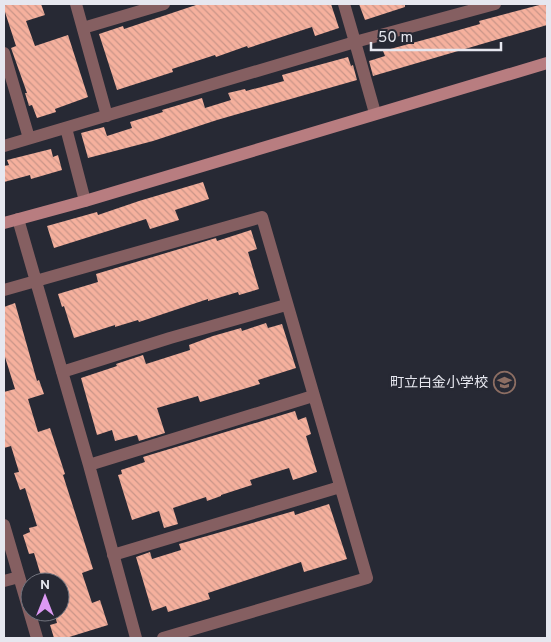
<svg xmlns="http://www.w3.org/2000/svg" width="551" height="642" viewBox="0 0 551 642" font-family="Overpass,'Noto Sans JP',sans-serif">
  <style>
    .building { fill: url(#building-back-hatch) }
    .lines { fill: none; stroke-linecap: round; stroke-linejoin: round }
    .street { stroke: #855f61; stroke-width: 12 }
    .secondary { stroke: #b87d80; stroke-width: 12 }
    .labels { text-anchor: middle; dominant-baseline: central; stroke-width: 5; stroke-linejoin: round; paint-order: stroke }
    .poi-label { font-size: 14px; fill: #e6e7ef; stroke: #272934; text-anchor: end }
  </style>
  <defs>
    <pattern id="building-back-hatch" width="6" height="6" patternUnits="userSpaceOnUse" patternTransform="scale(1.25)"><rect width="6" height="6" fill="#f5b09d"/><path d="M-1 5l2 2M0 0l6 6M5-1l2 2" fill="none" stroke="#c99588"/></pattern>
  </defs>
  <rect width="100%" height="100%" fill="#272934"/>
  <path class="building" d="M4,4H41L45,15L26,21L35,46L68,35L88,97L55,109L56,112L37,118L32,105L29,106L25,93H27L11,48L16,46L4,9Z
    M199,4H331L339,28L315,36L312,27L248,48L247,46L216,57L215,55L172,69L173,72L117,90L99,34L123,26L124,29Z
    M359,4H405V7L365,20Z
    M543,4H547V25L373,76L369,61L385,56L383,51L438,36L480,24L479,21Z
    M348,57L351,66L353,65L357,80L217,120L153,141L88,158L81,133L104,127L107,136L132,128L130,122L163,112L162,110L202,98L205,108L231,100L228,93L245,89L246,91L284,81L282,75Z
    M51,149L53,157L58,155L62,170L31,179L30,175L4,182V166L9,165L7,160Z
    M203,182L209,199L175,210L179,220L150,229L146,219L54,248L47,226L97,212L98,215L139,201Z
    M251,230L257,249L248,252L259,289L239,295L238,292L208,301V299L139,322L138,320L115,327V325L74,338L64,306L62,307L58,294L98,282L96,274L216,238L217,241Z
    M15,303L37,381L39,380L44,394L28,399L38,432L50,428L65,474L63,475L93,569L82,573L92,603L100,600L108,625L66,638H54L50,625L57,623L54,612H60V582H45L43,576H41L34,553L29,554L23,535L30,532L29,528L37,526L25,488L20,490L14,473L19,472L11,446L4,448V392L15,389L4,354V307Z
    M266,323L268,328L282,324L296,368L258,380L260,384L200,402L198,396L157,408L165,433L139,441L137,435L115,441L112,430L97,435L81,378L117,366L116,364L143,355L146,364L190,350L189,345L213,336L241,328L242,331Z
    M295,411L298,420L306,417L311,434L306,436L317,472L293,480L289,468L250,480L252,485L221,495V496L207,501L206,497L173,508L178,524L164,528L159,511L132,520L118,475L122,474L121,470L145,462L143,457Z
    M329,504L347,559L304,572L301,562L208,593L210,599L168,612L166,606L152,611L136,557L150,552L152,559L181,550L179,544L294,511L295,515Z"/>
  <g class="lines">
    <path class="street" d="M76,4L107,116
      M344,4L355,42L495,4
      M83,28L164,4
      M4,53L29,138
      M66,128L85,201
      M4,146L355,42L375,113
      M18,219L89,465L136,638
      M4,290L262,217L367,578L163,638
      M62,372L170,338L286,305
      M89,465L313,396
      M4,525L37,638
      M113,555L340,487
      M4,581L19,577"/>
    <path class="secondary" d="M4,223L85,201L547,63"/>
  </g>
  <defs>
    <symbol id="school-ring" viewBox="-11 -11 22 22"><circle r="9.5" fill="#272934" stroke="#8d6e63" stroke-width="1.5"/><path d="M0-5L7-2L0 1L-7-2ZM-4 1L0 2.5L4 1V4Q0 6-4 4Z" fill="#8d6e63"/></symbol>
  </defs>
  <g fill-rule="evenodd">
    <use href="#school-ring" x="492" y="370" width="25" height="25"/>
  </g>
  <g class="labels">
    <g class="poi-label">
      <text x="488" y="383">町立白金小学校</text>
    </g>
  </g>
  <rect width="551" height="642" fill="none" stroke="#e6e7ef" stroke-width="10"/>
  <g transform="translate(45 597)"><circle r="24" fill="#272934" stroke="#73757f"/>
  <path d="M0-4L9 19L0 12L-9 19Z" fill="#dd99f3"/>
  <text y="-8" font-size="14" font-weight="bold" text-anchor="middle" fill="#e6e7ef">N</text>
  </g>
  <path d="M371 42v8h130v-8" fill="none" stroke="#e6e7ef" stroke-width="2.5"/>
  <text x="378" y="42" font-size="15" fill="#e6e7ef" stroke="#272934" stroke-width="4" paint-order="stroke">50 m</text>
</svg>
